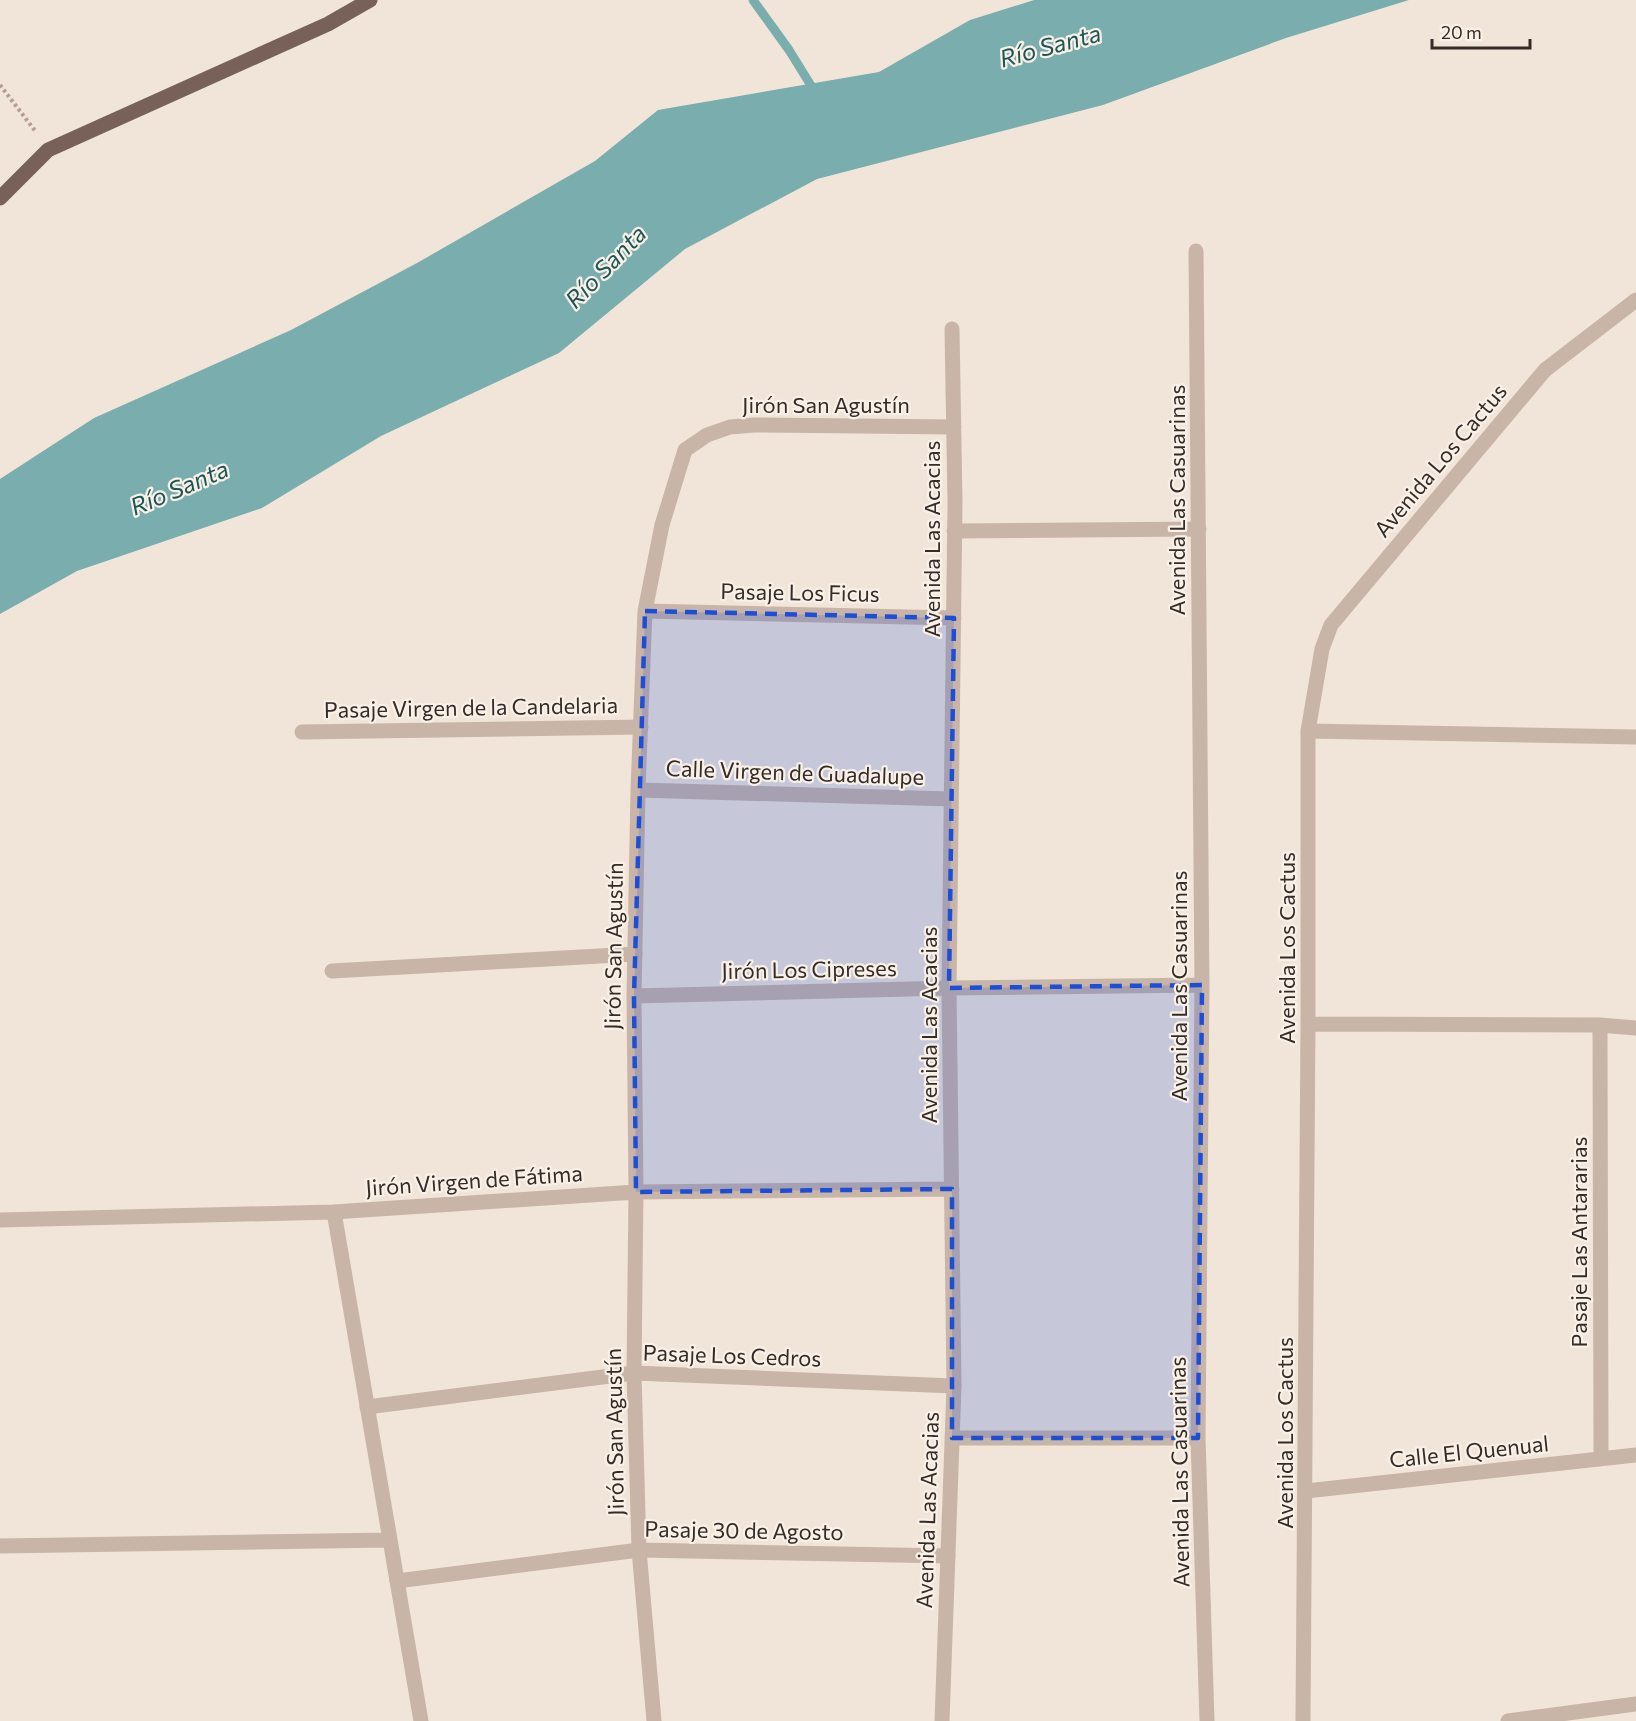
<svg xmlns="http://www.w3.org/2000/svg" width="1636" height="1721" viewBox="0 0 1636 1721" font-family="Commissioner,sans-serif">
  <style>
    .water { fill: #7aadad }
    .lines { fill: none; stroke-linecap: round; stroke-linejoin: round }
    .stream { stroke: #7aadad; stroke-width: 9 }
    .path { stroke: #b59e91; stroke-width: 4; stroke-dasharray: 3 3; stroke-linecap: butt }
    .service { stroke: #c9b5a7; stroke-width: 15 }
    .minor { stroke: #c9b5a7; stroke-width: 15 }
    .primary { stroke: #776158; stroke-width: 15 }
    .marked { fill: #1d4ed8; fill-opacity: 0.2; stroke: #1d4ed8; stroke-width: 4.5; stroke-dasharray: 12 8; stroke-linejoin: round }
    .labels { text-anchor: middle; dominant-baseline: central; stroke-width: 4.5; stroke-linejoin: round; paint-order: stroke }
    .street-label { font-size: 22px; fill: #352b27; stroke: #f9f0e7 }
    .water-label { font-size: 24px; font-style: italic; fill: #1e5556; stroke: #f9f0e7 }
  </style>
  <rect width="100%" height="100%" fill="#f1e5da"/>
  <path class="water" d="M1034,0H1409L1286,38L1103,105L817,179L685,249L559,353L381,436L262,508L77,571L0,614V479L94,418L291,330L417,263L595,161L658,110L879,72L970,20Z"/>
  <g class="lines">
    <path class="stream" d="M753,0L789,50L815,92"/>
    <path class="path" d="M0,85L36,132"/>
    <path class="service" d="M302,732L641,727
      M332,971L635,954
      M367,1407L634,1373L954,1386
      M397,1581L639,1550L948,1556"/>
    <path class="minor" d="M1196,251L1202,985L1198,1438L1207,1721
      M954,531L1199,529
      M645,611L954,618
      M1308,731L1636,737
      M638,790L951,799
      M634,996L949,988L1202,985
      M1308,1024L1600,1025L1636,1028
      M1600,1025L1601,1459
      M334,1212L421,1721
      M0,1220L334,1212L636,1192L952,1189
      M952,1438H1198
      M1306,1491L1636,1455
      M0,1546L389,1540
      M654,1721L639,1550L634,1373L636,1192L634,996L638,790L645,611L662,525L685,450L707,435L730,427L754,425L954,427
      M942,1721L954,1386L949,988L955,502L952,329
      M1303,1721L1308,1024V731L1322,649L1331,625L1545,370L1636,300
      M1508,1721L1636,1704"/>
    <path class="primary" d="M0,198L48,150L328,24L370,0"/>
  </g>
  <path class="marked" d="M645,611L954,618L949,988L1202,985L1198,1438H952V1189L636,1192L634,996Z"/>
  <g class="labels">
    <g class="street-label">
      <text x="826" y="404">Jirón San Agustín</text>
      <text transform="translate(1440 460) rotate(-50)">Avenida Los Cactus</text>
      <text transform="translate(1176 500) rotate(-90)">Avenida Las Casuarinas</text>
      <text transform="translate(931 539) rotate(-90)">Avenida Las Acacias</text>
      <text transform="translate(800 592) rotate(1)">Pasaje Los Ficus</text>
      <text transform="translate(471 707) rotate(-1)">Pasaje Virgen de la Candelaria</text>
      <text transform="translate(795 772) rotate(2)">Calle Virgen de Guadalupe</text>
      <text transform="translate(613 946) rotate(-89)">Jirón San Agustín</text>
      <text transform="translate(1286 948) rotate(-90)">Avenida Los Cactus</text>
      <text transform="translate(809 969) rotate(-1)">Jirón Los Cipreses</text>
      <text transform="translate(1178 986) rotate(-90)">Avenida Las Casuarinas</text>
      <text transform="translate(928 1025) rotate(-90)">Avenida Las Acacias</text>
      <text transform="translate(474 1180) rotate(-4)">Jirón Virgen de Fátima</text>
      <text transform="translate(1578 1242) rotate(-90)">Pasaje Las Antararias</text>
      <text transform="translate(732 1355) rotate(2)">Pasaje Los Cedros</text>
      <text transform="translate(614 1432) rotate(-91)">Jirón San Agustín</text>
      <text transform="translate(1284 1433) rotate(-90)">Avenida Los Cactus</text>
      <text transform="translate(1469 1451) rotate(-6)">Calle El Quenual</text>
      <text transform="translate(1179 1472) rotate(-91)">Avenida Las Casuarinas</text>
      <text transform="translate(927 1510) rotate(-88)">Avenida Las Acacias</text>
      <text transform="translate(744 1530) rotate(1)">Pasaje 30 de Agosto</text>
    </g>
    <g class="water-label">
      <text transform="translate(1050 45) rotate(-15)">Río Santa</text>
      <text transform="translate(605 266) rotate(-46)">Río Santa</text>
      <text transform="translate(179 487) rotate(-23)">Río Santa</text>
    </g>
  </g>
  <path d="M1432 39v9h98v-9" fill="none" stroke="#352b27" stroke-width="3"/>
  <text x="1441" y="39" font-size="18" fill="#352b27" stroke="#f9f0e7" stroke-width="4.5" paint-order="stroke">20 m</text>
</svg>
